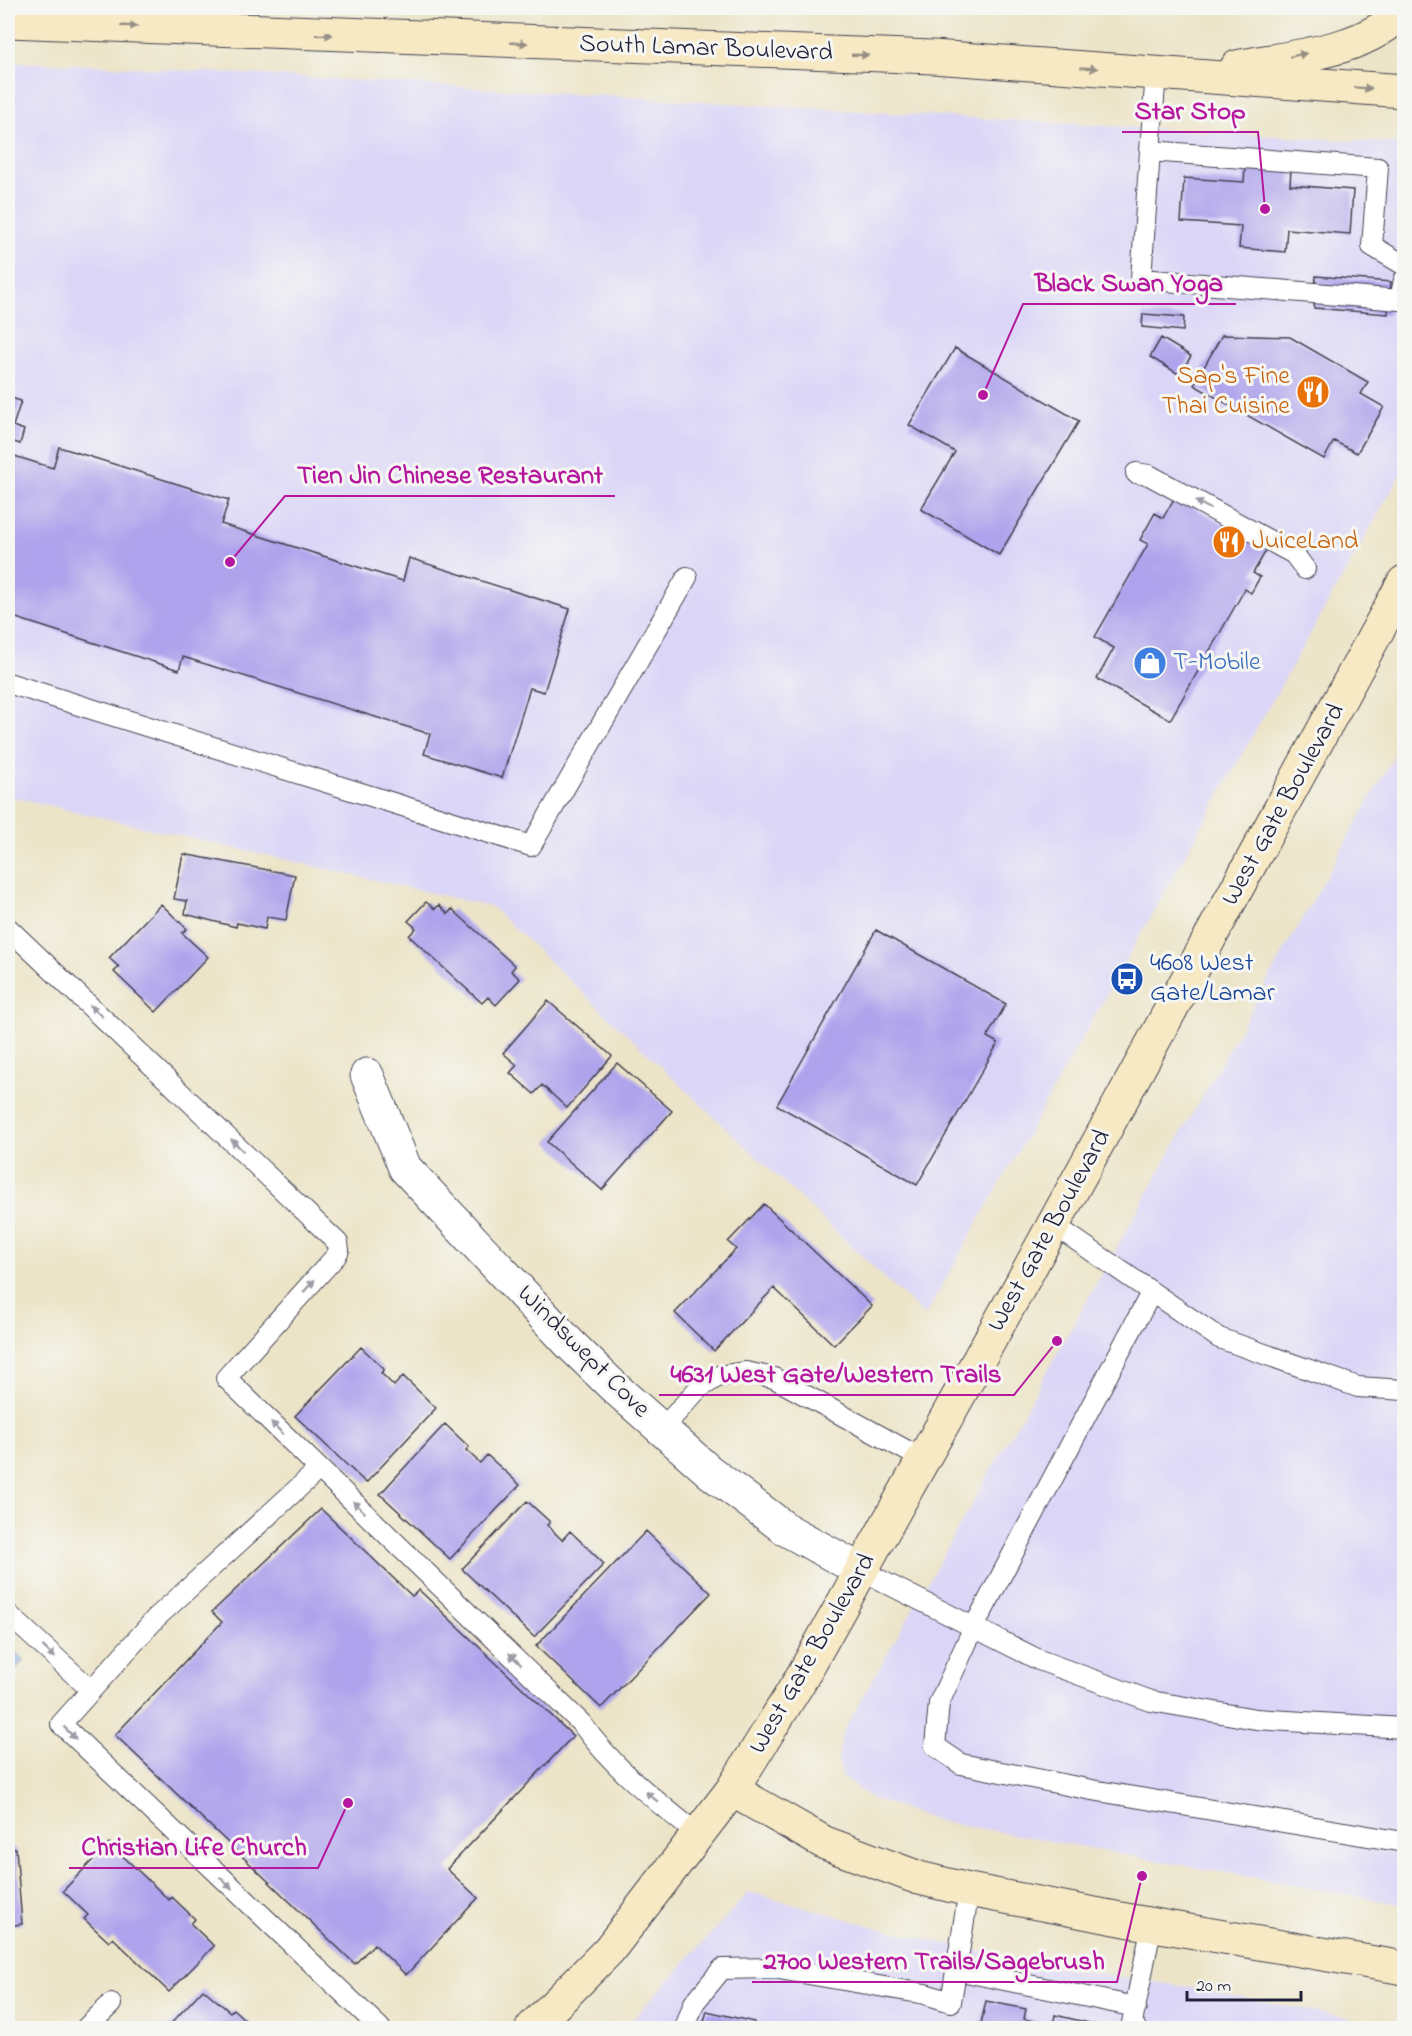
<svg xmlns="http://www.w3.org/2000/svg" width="1412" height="2036" viewBox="0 0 1412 2036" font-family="'Indie Flower',sans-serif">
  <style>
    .built { fill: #dbd6f7 }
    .water { fill: #89baf5; stroke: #566e98; stroke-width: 1.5 }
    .building { fill: #aea3ec }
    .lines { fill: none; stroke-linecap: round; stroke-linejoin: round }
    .lane-casing { stroke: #403f50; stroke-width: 22 }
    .street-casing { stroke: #403f50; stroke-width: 35 }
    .secondary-casing { stroke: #403f50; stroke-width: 35 }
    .lane { stroke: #fff; stroke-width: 20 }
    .street { stroke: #fff; stroke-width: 33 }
    .secondary { stroke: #f7e9c3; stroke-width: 33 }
    .oneway { fill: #978f86 }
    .oneway2 { fill: #9c9ca7 }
    .labels { text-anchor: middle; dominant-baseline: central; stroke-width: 6; stroke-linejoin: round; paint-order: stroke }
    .street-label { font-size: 26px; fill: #22223b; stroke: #f6f6f2 }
    .food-label { font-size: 26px; fill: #c56008; stroke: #f6f6f2; text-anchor: end }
    .shop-label { font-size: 26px; fill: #366cbe; stroke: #f6f6f2; text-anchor: start }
    .transit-label { font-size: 26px; fill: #164399; stroke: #f6f6f2; text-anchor: start }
    .leader { fill: none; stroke: #b5179e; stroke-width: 2 }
    .callout-dot { fill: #b5179e; stroke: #f6f6f2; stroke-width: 2 }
    .callout-label { font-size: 27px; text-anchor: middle; font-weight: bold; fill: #b5179e; stroke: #f6f6f2; stroke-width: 6; stroke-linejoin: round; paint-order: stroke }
  </style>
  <rect width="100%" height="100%" fill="#f6f6f2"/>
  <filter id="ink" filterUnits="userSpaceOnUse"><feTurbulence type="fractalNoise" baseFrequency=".0167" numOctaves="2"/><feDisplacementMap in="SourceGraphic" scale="12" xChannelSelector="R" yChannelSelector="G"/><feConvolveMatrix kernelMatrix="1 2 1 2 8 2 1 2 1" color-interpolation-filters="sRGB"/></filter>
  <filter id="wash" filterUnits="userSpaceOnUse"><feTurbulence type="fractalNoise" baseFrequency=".008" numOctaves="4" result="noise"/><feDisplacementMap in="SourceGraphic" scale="24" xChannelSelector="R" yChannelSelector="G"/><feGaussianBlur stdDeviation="1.35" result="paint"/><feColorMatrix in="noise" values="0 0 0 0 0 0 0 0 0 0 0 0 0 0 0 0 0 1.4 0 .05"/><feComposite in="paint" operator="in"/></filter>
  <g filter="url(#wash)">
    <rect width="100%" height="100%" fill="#ece4c7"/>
    <path class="built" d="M8,62L97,65L1404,144V468L925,1316L492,907L8,796Z
      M1404,739V1905L939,1821L871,1798L843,1778L838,1760L842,1734Z
      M749,1892L887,1930L1030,1963L1193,1988L1377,2024L1376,2028H625Z"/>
    <path class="water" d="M8,1645L23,1660L8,1677Z"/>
    <g id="blocks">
      <path class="building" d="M1245,167L1291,170L1290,185L1353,190L1350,234L1287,229L1285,252L1239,248L1241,226L1181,222L1184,178L1244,182Z
        M1316,276L1391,282L1388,314L1314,308Z
        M1143,314L1184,317L1183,331L1142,327Z
        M1222,335L1290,337L1368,382L1361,394L1384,407L1357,453L1334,441L1324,459L1194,385Z
        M1161,338L1191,356L1180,375L1150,357Z
        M955,348L1079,421L999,555L921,509L955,452L909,425Z
        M8,397L21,401L13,426L24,430L20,444L8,440Z
        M59,447L229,500L221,524L403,581L409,558L570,609L544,692L530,688L502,778L424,754L430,734L183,657L179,670L10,616L15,599L8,596V454L53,468Z
        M1175,497L1267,549L1253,573L1260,577L1251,593L1245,589L1170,720L1097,679L1114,648L1095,637L1148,544L1140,540L1155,513L1163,518Z
        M183,854L295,875L286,920L267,917L265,929L237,923L236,927L185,914L187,901L174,899Z
        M426,902L435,909L439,905L448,914L452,909L515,966L511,971L520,979L496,1005L488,997L482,1003L409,936L416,928L408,921Z
        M161,904L187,929L182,933L208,957L156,1012L114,972L119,967L109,958Z
        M876,930L1006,1004L987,1037L998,1043L917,1185L777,1105Z
        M548,1001L612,1056L567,1108L542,1085L534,1094L510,1073L517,1065L503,1053Z
        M617,1063L672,1111L602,1190L547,1142Z
        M764,1204L872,1306L834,1345L774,1288L714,1351L675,1313L736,1249L728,1242Z
        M361,1347L384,1369L381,1373L394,1386L403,1376L436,1408L366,1483L295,1416Z
        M445,1424L469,1447L466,1450L480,1463L487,1455L520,1485L450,1559L380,1494Z
        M527,1501L550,1522L547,1525L562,1540L570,1531L604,1564L534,1637L462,1569Z
        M321,1509L412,1596L419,1590L573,1736L447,1869L478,1898L406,1975L374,1944L355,1964L115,1735L222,1622L212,1612Z
        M646,1531L711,1593L601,1708L536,1646Z
        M109,1843L169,1900L172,1897L195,1919L191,1924L214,1946L169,1992L113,1938L109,1942L84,1919L88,1915L63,1891Z
        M16,1848L22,1924L8,1926V1849Z
        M203,1989L230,2012L233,2009L254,2028H167Z
        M986,2001L1026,2009L1024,2019L1053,2025L1055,2015L1098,2025V2028H980Z
        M707,2011L754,2022L752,2028H702Z"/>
    </g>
  </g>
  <g filter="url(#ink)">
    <use href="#blocks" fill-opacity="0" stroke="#403f50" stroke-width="1.5"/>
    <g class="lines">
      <defs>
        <path id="lane" d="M1156,72L1150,151L1378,168L1372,246L1404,265
          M1150,151L1141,279L1400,300L1404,280
          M1136,473L1149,475L1294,554L1305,569
          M8,683L531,846L687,577
          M8,928L338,1243L339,1250L336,1256L226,1378L582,1724C613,1768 655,1800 697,1834
          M1054,1225L1219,1338L1358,1387L1404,1390
          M1151,1293L974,1627L939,1703L935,1746L961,1764L1092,1790L1404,1842
          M662,1429L698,1389L719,1376L746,1372L774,1378L924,1460
          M319,1469L156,1618L61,1724L380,2028
          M862,1571L1039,1660L1151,1701L1256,1719L1404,1728
          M8,1614L90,1689
          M956,1970L1136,2007
          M86,2028L111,2004
          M685,2028L694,2003L722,1969L773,1968L925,1994L951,2002L969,1890
          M1136,2028L1132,2023L1152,1924"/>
        <path id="street" d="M367,1075L405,1168L570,1344L614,1387L710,1472L787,1530L862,1571"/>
        <path id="secondary" d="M8,21L933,57L1404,91
          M1237,67C1291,56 1364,53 1404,10
          M732,1790L825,1843L919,1878L969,1890L1131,1921L1404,1968
          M532,2028L609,1950L732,1790L799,1682L1021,1284L1404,582"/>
      </defs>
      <use href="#lane" class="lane-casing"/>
      <use href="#street" class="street-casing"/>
      <use href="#secondary" class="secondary-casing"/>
      <use href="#lane" class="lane"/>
      <use href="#street" class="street"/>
      <use href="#secondary" class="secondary"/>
    </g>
    <defs><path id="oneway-solid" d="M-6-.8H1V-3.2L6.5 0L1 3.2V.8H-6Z" transform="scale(1.5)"/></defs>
    <g class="oneway">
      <use href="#oneway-solid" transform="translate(129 26) rotate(2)"/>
      <use href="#oneway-solid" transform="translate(324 35) rotate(2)"/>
      <use href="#oneway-solid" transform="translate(519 43) rotate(2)"/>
      <use href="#oneway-solid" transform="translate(860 55) rotate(2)"/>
      <use href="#oneway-solid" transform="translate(1298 55) rotate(-12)"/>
      <use href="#oneway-solid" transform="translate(1089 68) rotate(4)"/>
      <use href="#oneway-solid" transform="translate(1363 88) rotate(4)"/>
    </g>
    <g class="oneway2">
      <use href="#oneway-solid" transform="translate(1203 505) rotate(-152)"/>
      <use href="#oneway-solid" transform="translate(96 1011) rotate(-137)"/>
      <use href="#oneway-solid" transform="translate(237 1145) rotate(-136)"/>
      <use href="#oneway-solid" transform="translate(309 1286) rotate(-48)"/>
      <use href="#oneway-solid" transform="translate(277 1428) rotate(-135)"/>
      <use href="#oneway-solid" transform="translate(359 1507) rotate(-136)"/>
      <use href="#oneway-solid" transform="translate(49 1652) rotate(43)"/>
      <use href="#oneway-solid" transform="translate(515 1659) rotate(-136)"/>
      <use href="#oneway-solid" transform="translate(70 1733) rotate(45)"/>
      <use href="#oneway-solid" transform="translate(652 1797) rotate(-141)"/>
      <use href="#oneway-solid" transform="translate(226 1883) rotate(43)"/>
    </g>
  </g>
  <defs>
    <symbol id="restaurant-disc" viewBox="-11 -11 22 22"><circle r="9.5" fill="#e8710a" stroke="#f6f6f2"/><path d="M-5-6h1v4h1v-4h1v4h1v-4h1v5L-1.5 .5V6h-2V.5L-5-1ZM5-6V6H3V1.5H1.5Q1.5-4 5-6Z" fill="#fff"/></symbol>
    <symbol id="shop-disc" viewBox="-11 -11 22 22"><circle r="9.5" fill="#3f7fe0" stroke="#f6f6f2"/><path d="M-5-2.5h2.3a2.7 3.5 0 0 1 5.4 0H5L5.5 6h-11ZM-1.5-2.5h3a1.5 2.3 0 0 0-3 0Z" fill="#fff"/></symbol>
    <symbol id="bus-disc" viewBox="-11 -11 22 22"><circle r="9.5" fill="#1a4fb4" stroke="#f6f6f2"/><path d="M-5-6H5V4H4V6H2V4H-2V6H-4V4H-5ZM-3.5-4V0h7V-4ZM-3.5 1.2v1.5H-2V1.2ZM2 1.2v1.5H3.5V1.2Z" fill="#fff"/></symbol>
  </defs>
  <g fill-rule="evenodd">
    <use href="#restaurant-disc" x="1294" y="373" width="38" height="38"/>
    <use href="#restaurant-disc" x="1210" y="523" width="38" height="38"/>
    <use href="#shop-disc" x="1131" y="644" width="38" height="38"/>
    <use href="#bus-disc" x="1108" y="960" width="38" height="38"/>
  </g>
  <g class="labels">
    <g class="street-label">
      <text transform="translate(706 49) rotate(2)">South Lamar Boulevard</text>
      <text transform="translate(1284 805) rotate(-61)">West Gate Boulevard</text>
      <text transform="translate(1050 1231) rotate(-61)">West Gate Boulevard</text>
      <text transform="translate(583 1352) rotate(45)">Windswept Cove</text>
      <text transform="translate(813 1654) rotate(-60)">West Gate Boulevard</text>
    </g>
    <g class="food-label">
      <text x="1290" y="377">Sap's Fine<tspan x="1290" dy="30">Thai Cuisine</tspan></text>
      <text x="1252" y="542" text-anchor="start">JuiceLand</text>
    </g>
    <g class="shop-label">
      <text x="1173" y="663">T-Mobile</text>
    </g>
    <g class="transit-label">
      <text x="1150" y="964">4608 West<tspan x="1150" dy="30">Gate/Lamar</tspan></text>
    </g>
  </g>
  <path class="leader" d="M1265 209L1258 132H1122M983 395L1023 304H1236M230 562L285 496H615M1057 1341L1014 1395H659M348 1803L318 1868H69M1142 1876L1117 1982H752"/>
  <g class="callout-dot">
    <circle cx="1265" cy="209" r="6"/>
    <circle cx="983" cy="395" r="6"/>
    <circle cx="230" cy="562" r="6"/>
    <circle cx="1057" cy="1341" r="6"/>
    <circle cx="348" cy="1803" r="6"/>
    <circle cx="1142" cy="1876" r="6"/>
  </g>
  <g class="callout-label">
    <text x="1190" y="119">Star Stop</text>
    <text x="1129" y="291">Black Swan Yoga</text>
    <text x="450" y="483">Tien Jin Chinese Restaurant</text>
    <text x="836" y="1382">4631 West Gate/Western Trails</text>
    <text x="194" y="1855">Christian Life Church</text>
    <text x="934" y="1969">2700 Western Trails/Sagebrush</text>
  </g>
  <rect width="1412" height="2036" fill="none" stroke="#f6f6f2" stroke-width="30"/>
  <path d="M1187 1991v9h114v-9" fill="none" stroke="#22223b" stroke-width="3"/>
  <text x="1196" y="1991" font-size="18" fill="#22223b" stroke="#f6f6f2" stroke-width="4.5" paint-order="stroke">20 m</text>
</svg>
